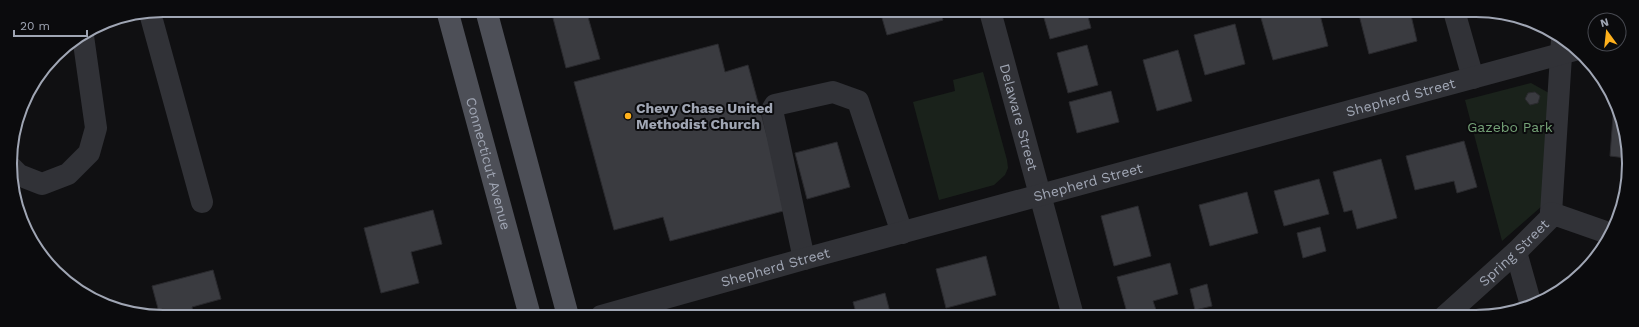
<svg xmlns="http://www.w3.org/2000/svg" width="1639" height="327" viewBox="0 0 1639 327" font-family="'Work Sans',sans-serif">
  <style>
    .green { fill: #1a221b }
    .building { fill: #3a3b40; stroke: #2a2a2e }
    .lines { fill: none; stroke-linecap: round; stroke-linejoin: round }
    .minor { stroke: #313237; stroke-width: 22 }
    .major { stroke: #4d4f57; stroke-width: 22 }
    .poi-dot { fill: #ffb11c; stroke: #0b0b0d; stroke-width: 1.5 }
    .labels { text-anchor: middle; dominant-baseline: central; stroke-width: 4; stroke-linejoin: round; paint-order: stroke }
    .street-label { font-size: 14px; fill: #a0a6b4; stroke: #0b0b0d }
    .poi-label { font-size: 14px; font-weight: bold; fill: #a0a6b4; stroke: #0b0b0d; text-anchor: start }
    .park-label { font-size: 14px; fill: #75a277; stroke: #0b0b0d }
    .rim { fill: none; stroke: #a0a6b4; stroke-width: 2 }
  </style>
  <rect width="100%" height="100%" fill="#101012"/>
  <path class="green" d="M983,72L1007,160L1008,168L1005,175L994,185L939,200L913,102L955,91L953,80Z
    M1531,83L1549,93L1542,206L1502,241L1465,100Z"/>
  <path class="building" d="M580,10H586L600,59L566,68L553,18Z
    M880,11H940L943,20L887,35Z
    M1042,11H1095L1087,13L1091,28L1050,39Z
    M1259,11H1319L1328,46L1273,60Z
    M1358,11H1410L1417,41L1369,54Z
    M1235,24L1245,64L1205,75L1194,35Z
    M718,44L725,72L748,65L787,210L670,241L663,217L614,230L574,82Z
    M1087,45L1098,85L1068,93L1057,53Z
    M1178,50L1192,101L1157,111L1143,60Z
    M1111,91L1119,122L1077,133L1069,102Z
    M1535,92L1540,96L1538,103L1530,105L1525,99L1528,93Z
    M1614,103L1624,124L1626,158L1610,156Z
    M1464,141L1477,187L1457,193L1454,181L1415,190L1406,156Z
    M837,142L850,187L807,199L795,153Z
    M1381,159L1397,218L1357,229L1352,210L1344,212L1333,172Z
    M1319,179L1329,214L1284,226L1274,191Z
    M1247,192L1258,233L1210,246L1199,205Z
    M1138,206L1151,256L1114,266L1101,216Z
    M433,210L442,244L411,252L419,283L381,293L364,228Z
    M1320,227L1326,251L1303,258L1297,233Z
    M986,256L996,295L946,308L936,269Z
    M1170,263L1178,294L1153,301L1156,310L1133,316H1128L1117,277Z
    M213,270L221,299L192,307L194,316H160L152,286Z
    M1207,284L1212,306L1195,310L1190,289Z
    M885,293L891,316H857L853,302Z
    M1000,310L1002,316H975Z
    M745,312L746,316H731Z"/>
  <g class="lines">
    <g class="minor">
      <path id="s1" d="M990,11L1073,316"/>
      <path d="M1454,11L1473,78"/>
      <path d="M150,13L202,202"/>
      <path d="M12,168L19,175L42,184L68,174L89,153L96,128L83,36"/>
      <path d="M1551,213L1562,40"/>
      <path d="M1516,252L1531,305"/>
      <path d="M804,259L772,110L775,105L833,92L858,101L902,233"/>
      <path id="s2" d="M601,316L804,259L1575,50"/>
      <path id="s3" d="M1444,317L1516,252L1550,218L1551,213L1611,234"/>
    </g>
    <g class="major">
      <path id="s4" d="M447,10L530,316"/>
      <path d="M486,10L568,316"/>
    </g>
  </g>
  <circle class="poi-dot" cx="628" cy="116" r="4"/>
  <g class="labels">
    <g class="street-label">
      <text stroke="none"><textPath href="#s2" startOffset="829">Shepherd Street</textPath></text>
      <text stroke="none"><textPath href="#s1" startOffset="110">Delaware Street</textPath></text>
      <text stroke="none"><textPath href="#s4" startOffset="159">Connecticut Avenue</textPath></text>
      <text stroke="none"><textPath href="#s2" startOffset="505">Shepherd Street</textPath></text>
      <text stroke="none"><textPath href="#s3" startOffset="95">Spring Street</textPath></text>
      <text stroke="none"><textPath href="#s2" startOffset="181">Shepherd Street</textPath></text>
    </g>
    <g class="poi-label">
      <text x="636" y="108">Chevy Chase United<tspan x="636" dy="16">Methodist Church</tspan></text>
    </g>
    <g class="park-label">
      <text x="1510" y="127">Gazebo Park</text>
    </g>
  </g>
  <path d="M0 0H1639V327H0ZM163 17H1476A146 146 0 0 1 1622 163V164A146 146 0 0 1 1476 310H163A146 146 0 0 1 17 164V163A146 146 0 0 1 163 17Z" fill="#0b0b0d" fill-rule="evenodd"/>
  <path class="rim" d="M163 17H1476A146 146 0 0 1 1622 163V164A146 146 0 0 1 1476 310H163A146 146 0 0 1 17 164V163A146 146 0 0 1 163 17Z"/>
  <g transform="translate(1607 32) rotate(345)"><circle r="19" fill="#0b0b0d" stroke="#474950"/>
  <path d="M0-3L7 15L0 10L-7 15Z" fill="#ffb11c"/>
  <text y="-6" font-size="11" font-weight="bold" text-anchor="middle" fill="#a0a6b4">N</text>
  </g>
  <path d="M14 30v6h73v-6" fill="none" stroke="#a0a6b4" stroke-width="2"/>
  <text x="20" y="30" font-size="12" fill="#a0a6b4" stroke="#0b0b0d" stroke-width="3" paint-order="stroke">20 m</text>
</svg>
